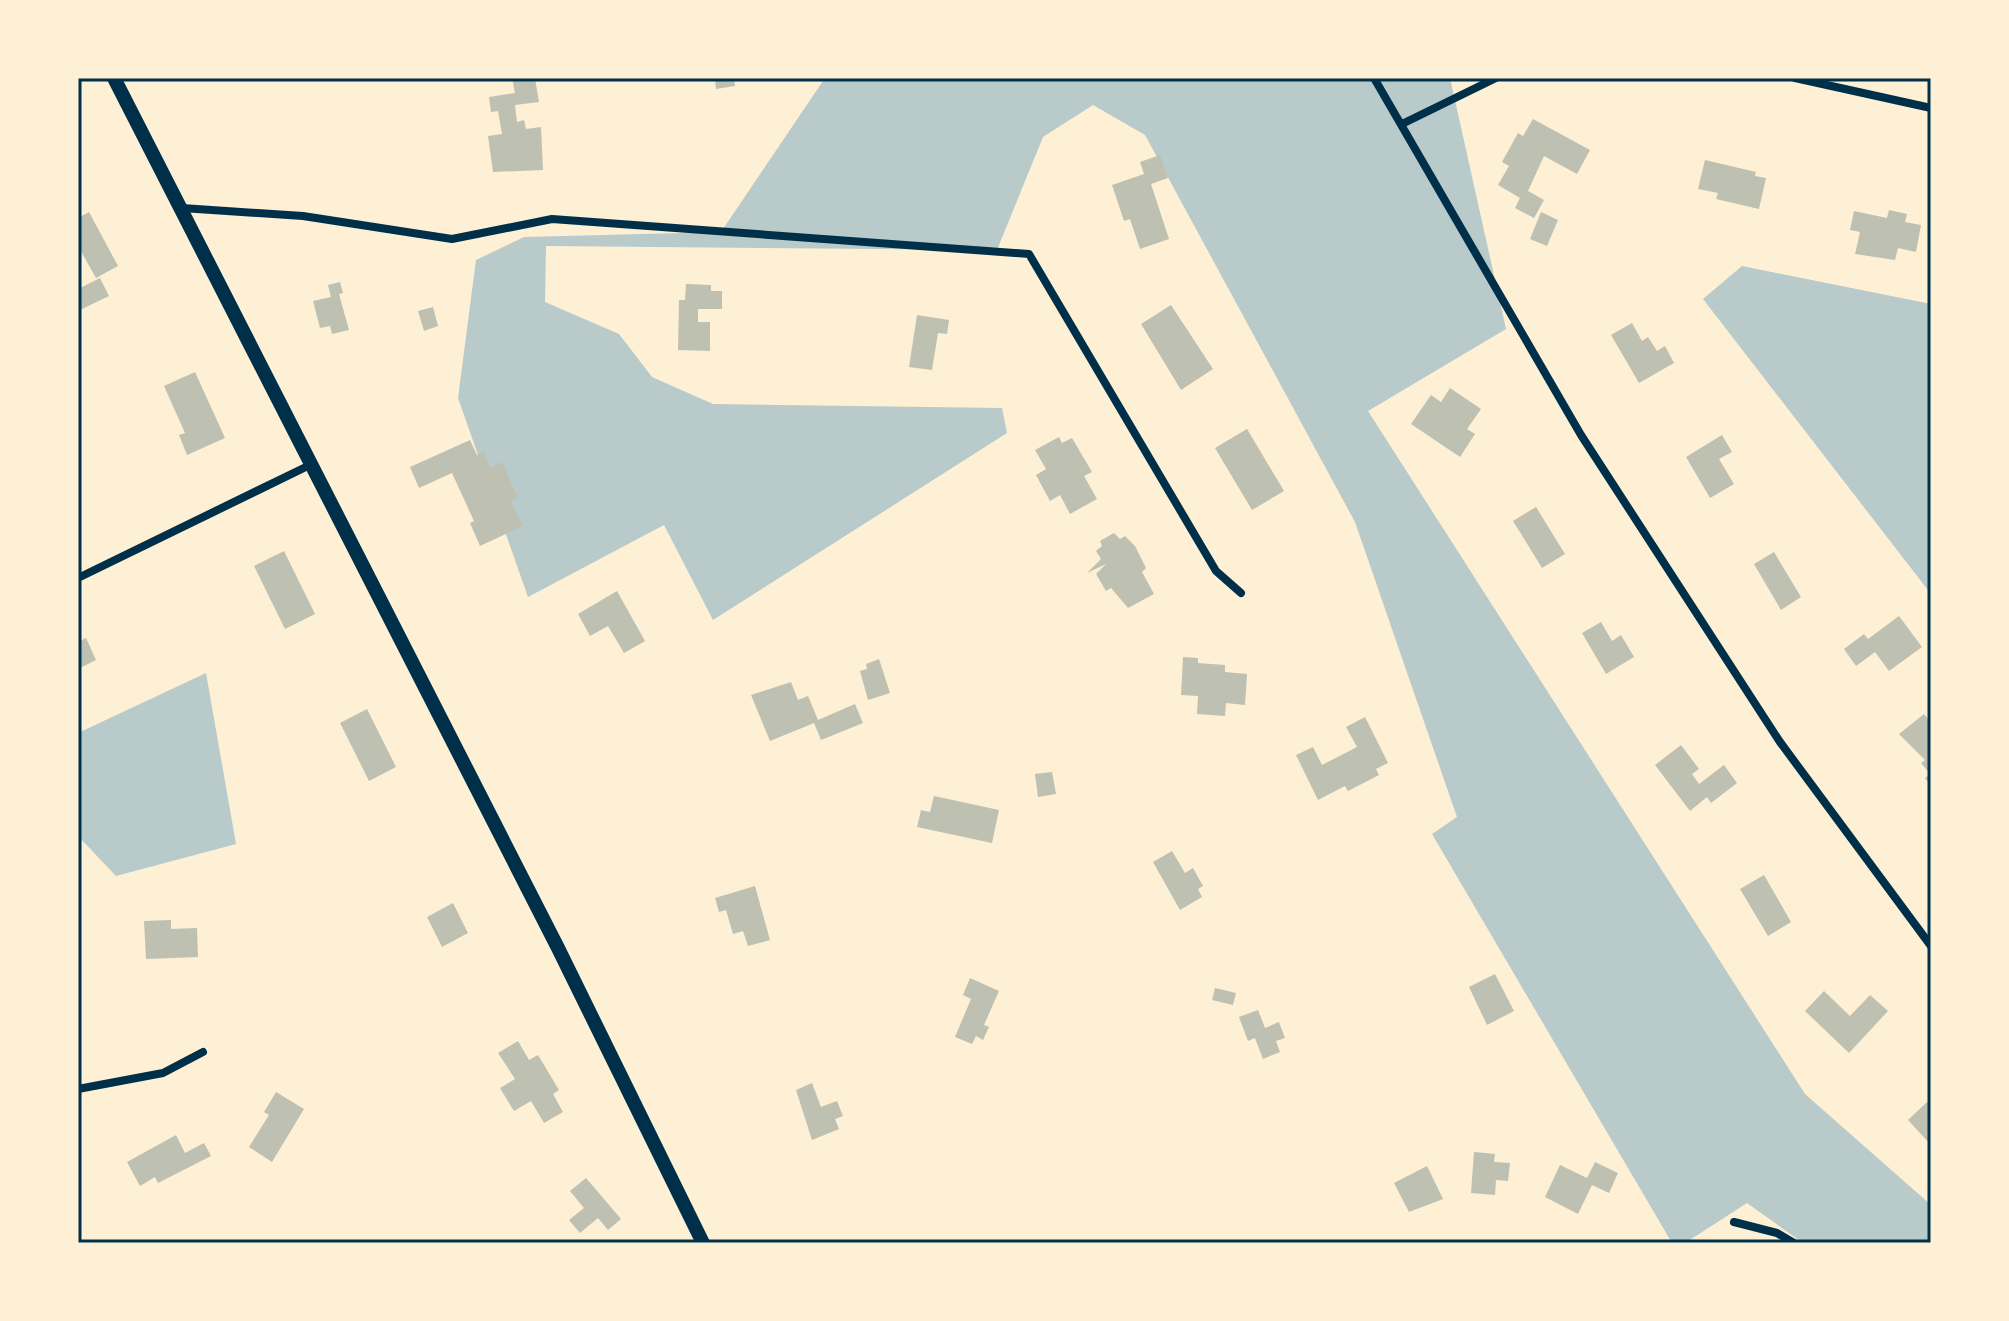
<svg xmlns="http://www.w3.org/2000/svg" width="2009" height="1321" viewBox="0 0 2009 1321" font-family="'PT Sans',sans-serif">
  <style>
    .green { fill: #b9caca }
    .building { fill: #bec0b2 }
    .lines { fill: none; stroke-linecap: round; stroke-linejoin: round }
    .minor { stroke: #003049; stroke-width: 8 }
    .secondary { stroke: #003049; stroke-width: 14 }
    .neatline { fill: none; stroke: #003049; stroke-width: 3 }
  </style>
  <rect width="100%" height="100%" fill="#fdf0d5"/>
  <path class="green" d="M825,78H1450L1506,329L1368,411L1805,1094L1931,1205V1243H1803L1747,1203L1685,1243H1672L1432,834L1457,817L1355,522L1145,135L1093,105L1043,137L997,250L546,246L545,302L619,334L652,377L713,404L1002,408L1007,433L713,620L664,525L528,597L458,398L476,260L524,237L721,232Z
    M1742,266L1931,304V594L1703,299Z
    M206,673L236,844L116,876L78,836V733Z"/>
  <path class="building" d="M512,78H535L539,102L515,105L517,122L524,120L526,129L541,127L543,170L493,172L488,136L502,134L498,111L491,112L489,97L515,93Z
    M715,78H734L735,86L716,89Z
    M1533,119L1590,150L1577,174L1544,156L1528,191L1544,200L1534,218L1515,208L1520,198L1498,185L1509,166L1502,162L1518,133L1523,136Z
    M1160,155L1168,178L1151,184L1169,239L1140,249L1130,219L1124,221L1112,185L1144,174L1140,162Z
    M1705,160L1756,172L1755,176L1766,178L1759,209L1716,199L1718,193L1698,189Z
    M1889,210L1907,214L1905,222L1921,225L1916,252L1898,248L1895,260L1855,254L1860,232L1850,230L1854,211L1887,218Z
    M89,212L118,266L96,278L78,246V218Z
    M1541,212L1558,220L1547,246L1530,239Z
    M100,278L109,296L80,310L78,289Z
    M340,282L343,293L339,294L349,330L332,334L330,326L320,328L313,301L331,297L328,285Z
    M686,284L711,285V291H722V309H698V322H710V351L678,350L679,300H685Z
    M1171,305L1213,369L1181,390L1141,324Z
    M433,307L438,326L424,331L418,311Z
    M917,315L949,320L947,334L938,333L932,370L909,367Z
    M1632,323L1642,341L1648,337L1657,351L1665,346L1674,363L1639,383L1611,335Z
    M195,372L225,438L187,455L179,435L185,433L164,386Z
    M1450,388L1481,409L1467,429L1475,434L1460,457L1411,424L1431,395L1441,402Z
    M1247,429L1284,491L1252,510L1215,448Z
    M1722,435L1732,452L1719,459L1734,484L1710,498L1686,457Z
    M1059,437L1062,443L1072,438L1092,472L1084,476L1097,499L1070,514L1060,495L1050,501L1036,475L1046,469L1035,450Z
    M470,440L477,455L484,452L490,468L502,462L518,498L511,501L523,526L480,546L470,523L474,521L452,473L419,488L410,467Z
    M1536,507L1565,554L1542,568L1513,521Z
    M1114,533L1120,539L1125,536L1135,546L1146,568L1142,572L1154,594L1128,608L1111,588L1106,591L1096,574L1106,564L1087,573L1101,559L1096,551L1102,546L1100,541Z
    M284,551L315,614L285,629L254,566Z
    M1774,552L1801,597L1781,610L1754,564Z
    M617,591L645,641L624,653L608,626L590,636L578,614Z
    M1899,616L1922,647L1889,671L1875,652L1856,666L1844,649L1864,634L1868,639Z
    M1601,622L1612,641L1621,635L1634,657L1606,674L1582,633Z
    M86,638L96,660L78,669V642Z
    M1183,657L1198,658V663L1225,665V672L1247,674L1245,705L1226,703L1225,716L1197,714L1198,696L1181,695Z
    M879,659L890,693L868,700L860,671L867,669L866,664Z
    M791,682L798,700L808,696L818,720L855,704L863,723L821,740L814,723L770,741L751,695Z
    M367,709L396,767L369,781L340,723Z
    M1924,714L1931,723V786L1925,778L1930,774L1921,763L1925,760L1899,734Z
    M1365,717L1388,763L1376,769L1379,775L1348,791L1345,786L1318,800L1296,755L1313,747L1322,765L1357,747L1346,727Z
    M1681,745L1699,769L1692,774L1699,784L1724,765L1737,783L1711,803L1707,797L1690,811L1655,765Z
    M1052,772L1056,794L1038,797L1035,774Z
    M934,796L999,810L992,843L917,827L921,810L930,812Z
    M1172,851L1185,873L1193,868L1203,886L1198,889L1202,897L1180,910L1153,862Z
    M1764,875L1791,922L1768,936L1740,889Z
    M755,886L770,940L748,946L743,931L733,934L726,910L719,912L715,898Z
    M453,903L468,933L442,947L427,917Z
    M171,920V929L197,928L198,957L146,959L144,921Z
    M1495,974L1514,1011L1487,1025L1469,987Z
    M970,978L999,991L984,1025L989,1027L983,1040L976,1036L972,1044L955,1037L971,999L963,995Z
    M1215,988L1236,993L1233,1005L1212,1000Z
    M1824,991L1850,1016L1870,995L1888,1011L1849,1053L1805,1011Z
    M1258,1010L1265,1028L1279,1022L1285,1038L1276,1041L1280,1052L1263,1059L1255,1038L1248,1041L1239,1017Z
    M518,1041L529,1060L538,1055L559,1090L553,1094L563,1112L544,1123L531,1101L514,1111L500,1088L515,1079L498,1053Z
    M812,1083L821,1107L837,1101L843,1116L835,1119L839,1129L812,1140L796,1090Z
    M276,1092L304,1109L272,1162L249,1147L269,1115L264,1112Z
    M1927,1102L1931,1106V1145L1908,1120Z
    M176,1135L185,1153L204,1143L211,1156L158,1183L155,1177L140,1186L127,1162Z
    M1474,1152L1495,1154L1494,1162L1510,1163L1508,1181L1496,1180L1495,1195L1471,1193Z
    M1595,1162L1618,1173L1609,1193L1592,1185L1578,1214L1545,1197L1560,1165L1587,1178Z
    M1427,1166L1443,1199L1409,1212L1394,1183Z
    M586,1178L621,1219L608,1230L598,1218L580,1233L569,1220L584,1208L570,1191Z"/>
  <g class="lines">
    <path class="minor" d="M1374,78L1581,435L1780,742L1931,946
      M1795,78L1931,108
      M1402,124L1496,78
      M182,208L303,216L452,239L552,219L1029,254L1216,571L1241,593
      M78,578L312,464
      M78,1089L163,1073L203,1052
      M1734,1222L1777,1233L1794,1243"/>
    <path class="secondary" d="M114,78L558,948L703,1243"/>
  </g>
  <rect width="2009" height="1321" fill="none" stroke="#fdf0d5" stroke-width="160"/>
  <rect x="80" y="80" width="1849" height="1161" class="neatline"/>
</svg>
